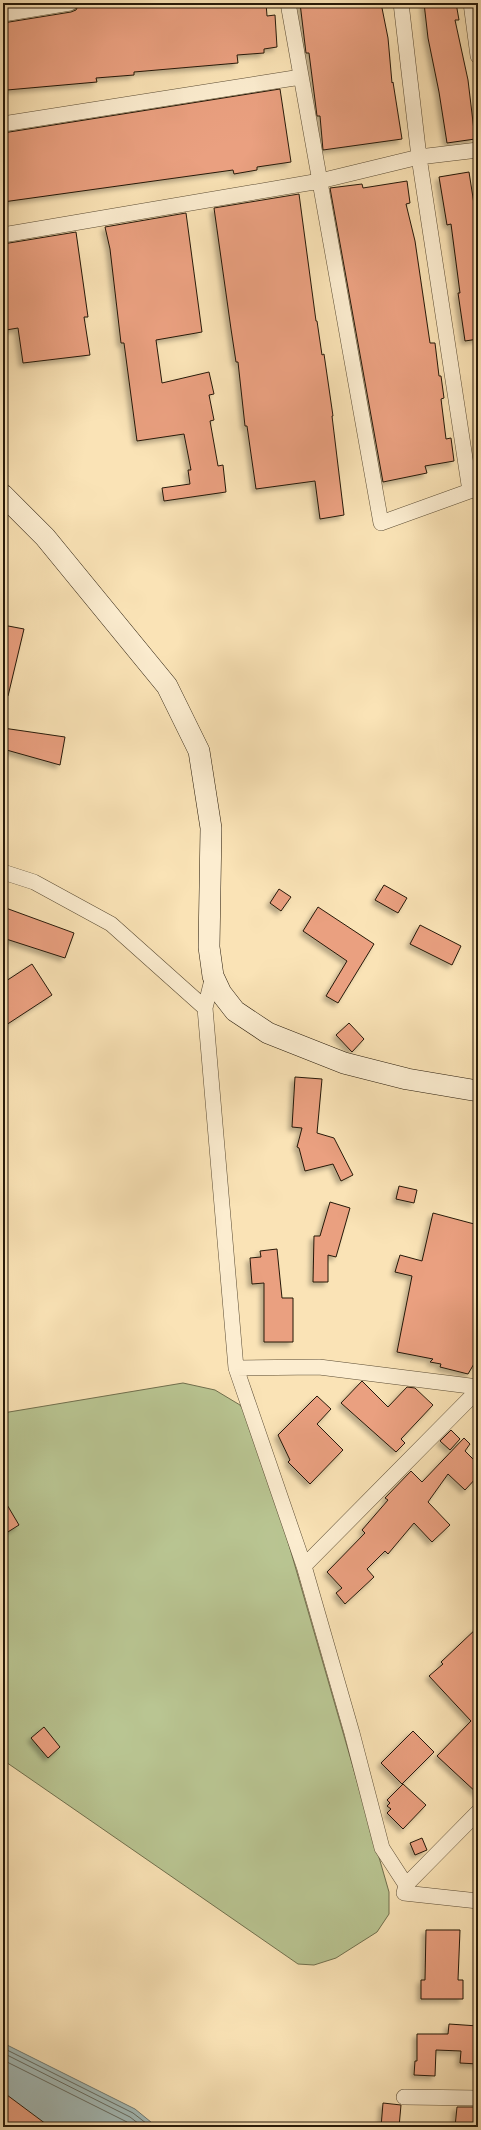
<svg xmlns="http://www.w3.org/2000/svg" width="481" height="2130" viewBox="0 0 481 2130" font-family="'IM FELL Great Primer',serif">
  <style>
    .green { fill: #b9c592; stroke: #706f4d }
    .water { fill: #a3bbb8; stroke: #717a72 }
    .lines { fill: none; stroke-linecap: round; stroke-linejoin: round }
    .shore { stroke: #646a60; stroke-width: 1 }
    .building { fill: #eaa080; stroke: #261908; filter: url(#shadow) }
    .street-casing { stroke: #5b4c34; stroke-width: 16 }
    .secondary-casing { stroke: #261908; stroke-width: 22 }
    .street { stroke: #fcedd0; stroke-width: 15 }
    .secondary { stroke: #fcedd0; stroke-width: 21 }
  </style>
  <defs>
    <filter id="shadow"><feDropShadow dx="-3.5" dy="3.5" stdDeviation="2" flood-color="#0004"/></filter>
  </defs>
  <rect width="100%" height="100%" fill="#fae3b6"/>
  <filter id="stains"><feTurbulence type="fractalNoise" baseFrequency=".005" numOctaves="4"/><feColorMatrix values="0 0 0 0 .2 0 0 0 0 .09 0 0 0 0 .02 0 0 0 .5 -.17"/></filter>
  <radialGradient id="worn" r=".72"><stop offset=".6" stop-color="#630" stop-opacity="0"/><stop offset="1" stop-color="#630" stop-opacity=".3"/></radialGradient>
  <path class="green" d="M183,1383L215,1390L240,1405L255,1427L389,1892V1914L377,1932L336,1958L314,1965L298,1964L3,1760V1413Z"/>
  <path class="water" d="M3,2043L135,2109L157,2127H3Z"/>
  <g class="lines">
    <path class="shore" d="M3,2048L133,2113L151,2127
      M3,2053L130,2117L143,2127
      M3,2060L127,2122L133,2127"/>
  </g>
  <path class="building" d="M98,3H266L267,16L275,15L277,47L264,49V53L237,55L238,63L134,72V75L96,78L97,82L7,90L3,49V23L71,12L76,10L79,4Z
    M300,3H381L388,38L392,83L393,82L402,139L323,150L320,116H317L316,108L309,53H306Z
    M424,3H456L459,20H455L468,80L475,139L447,143L439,92L428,38Z
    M280,89L291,162L257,167V170L234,174L233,170L3,202V133Z
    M469,172L478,230V339L465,341L458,293H460L451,224L447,225L439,177Z
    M407,181L410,203L406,204L415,241L430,343H435L439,376H441L444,398L441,399L446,439L451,438L454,461L425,466L427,473L383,482L330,188L362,184L363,188Z
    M299,194L316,321H317L322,355L324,354L333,416H332L344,515L320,519L315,481L256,489L247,426H245L238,362H236L231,329L214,208Z
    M186,213L202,332L156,340L162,383L209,372L214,394L209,395L214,420L210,421L218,466L223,465L226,492L164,501L162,488L190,484L188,470H191L184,434L137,441L124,343H121L110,249L105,227Z
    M76,232L88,317H84L90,355L23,363L18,328L6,330L3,311V244Z
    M3,625L24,629L8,696L3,695Z
    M3,728L65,737L60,765L3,749Z
    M384,885L407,898L398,913L375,900Z
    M279,889L291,897L281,911L270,903Z
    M3,907L74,933L65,958L3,938Z
    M318,907L374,944L338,1003L326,996L347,961L303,931Z
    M420,925L461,946L452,965L410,944Z
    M32,964L52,995L3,1027V983Z
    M349,1023L364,1039L352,1052L336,1035Z
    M295,1077L322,1079L317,1133L334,1138L353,1175L341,1181L333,1164L305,1171L299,1148L297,1147L302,1128L292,1127Z
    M399,1186L417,1190L414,1203L396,1199Z
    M330,1202L350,1208L336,1257L328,1255V1282H313L314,1236H320Z
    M433,1213L478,1225V1239L474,1253L478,1254V1357L468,1374L440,1367L441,1364L430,1362L433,1359L397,1352L412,1276L395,1272L400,1255L422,1261Z
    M277,1249L282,1298H293V1342H264V1283L252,1284L250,1258L261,1257L260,1251Z
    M362,1381L388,1407L407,1387L415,1388L433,1405L401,1439L405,1443L396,1452L341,1403Z
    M317,1396L331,1409L317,1424L343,1450L310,1484L288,1462L290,1460L278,1435Z
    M451,1430L460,1439L450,1450L440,1441Z
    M464,1438L470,1444L465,1451L478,1464V1476L465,1490L448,1474L428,1502L450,1525L432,1542L414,1523L388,1554L385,1551L367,1569L374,1577L345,1604L336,1593L342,1588L327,1572L365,1533L362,1530L388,1500L385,1498L411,1471L422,1482Z
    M3,1498L19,1525L3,1535Z
    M478,1627V1794L437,1756L471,1721L429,1676L443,1664L441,1662Z
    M44,1727L60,1747L48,1758L31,1738Z
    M413,1731L434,1752L402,1784L381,1763Z
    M403,1784L426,1805L403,1829L387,1813L391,1809L387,1806L390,1803L387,1800Z
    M422,1838L427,1850L415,1855L410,1843Z
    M426,1930H460L458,1980H463V1999H421V1980H425Z
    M449,2024L478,2026V2064L460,2063L461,2051L436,2050L435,2076L414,2075L415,2061H417V2034H448Z
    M3,2092L50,2127H3Z
    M383,2103L401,2105L399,2127H381Z
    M457,2107H478V2127H455Z"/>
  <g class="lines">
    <defs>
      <path id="street" d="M288,3L381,523L478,488
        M401,3L419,157L470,491
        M471,3L478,56
        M3,14L70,3
        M3,124L301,77
        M3,235L320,181L419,157L478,150
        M3,872L34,882L111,924L205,1008
        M213,976L205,1008L236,1368L304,1566L352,1733L382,1848L406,1885L404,1893L478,1901
        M236,1368L319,1367L478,1387
        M304,1566L478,1390
        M406,1885L478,1812
        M404,2097L478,2098"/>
      <path id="secondary" d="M3,495L45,537L167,686L199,751L211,828L209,947L213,976L221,993L235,1011L268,1033L344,1063L407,1079L478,1091"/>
    </defs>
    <use href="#street" class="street-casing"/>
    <use href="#secondary" class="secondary-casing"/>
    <use href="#street" class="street"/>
    <use href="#secondary" class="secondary"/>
  </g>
  <rect width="481" height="2130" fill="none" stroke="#fae3b6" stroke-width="16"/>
  <rect x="4" y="4" width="473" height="2122" fill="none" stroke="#261908" stroke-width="2"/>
  <rect x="8" y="8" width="465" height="2114" fill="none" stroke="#261908"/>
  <rect width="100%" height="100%" filter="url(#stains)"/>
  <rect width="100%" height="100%" fill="url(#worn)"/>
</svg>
